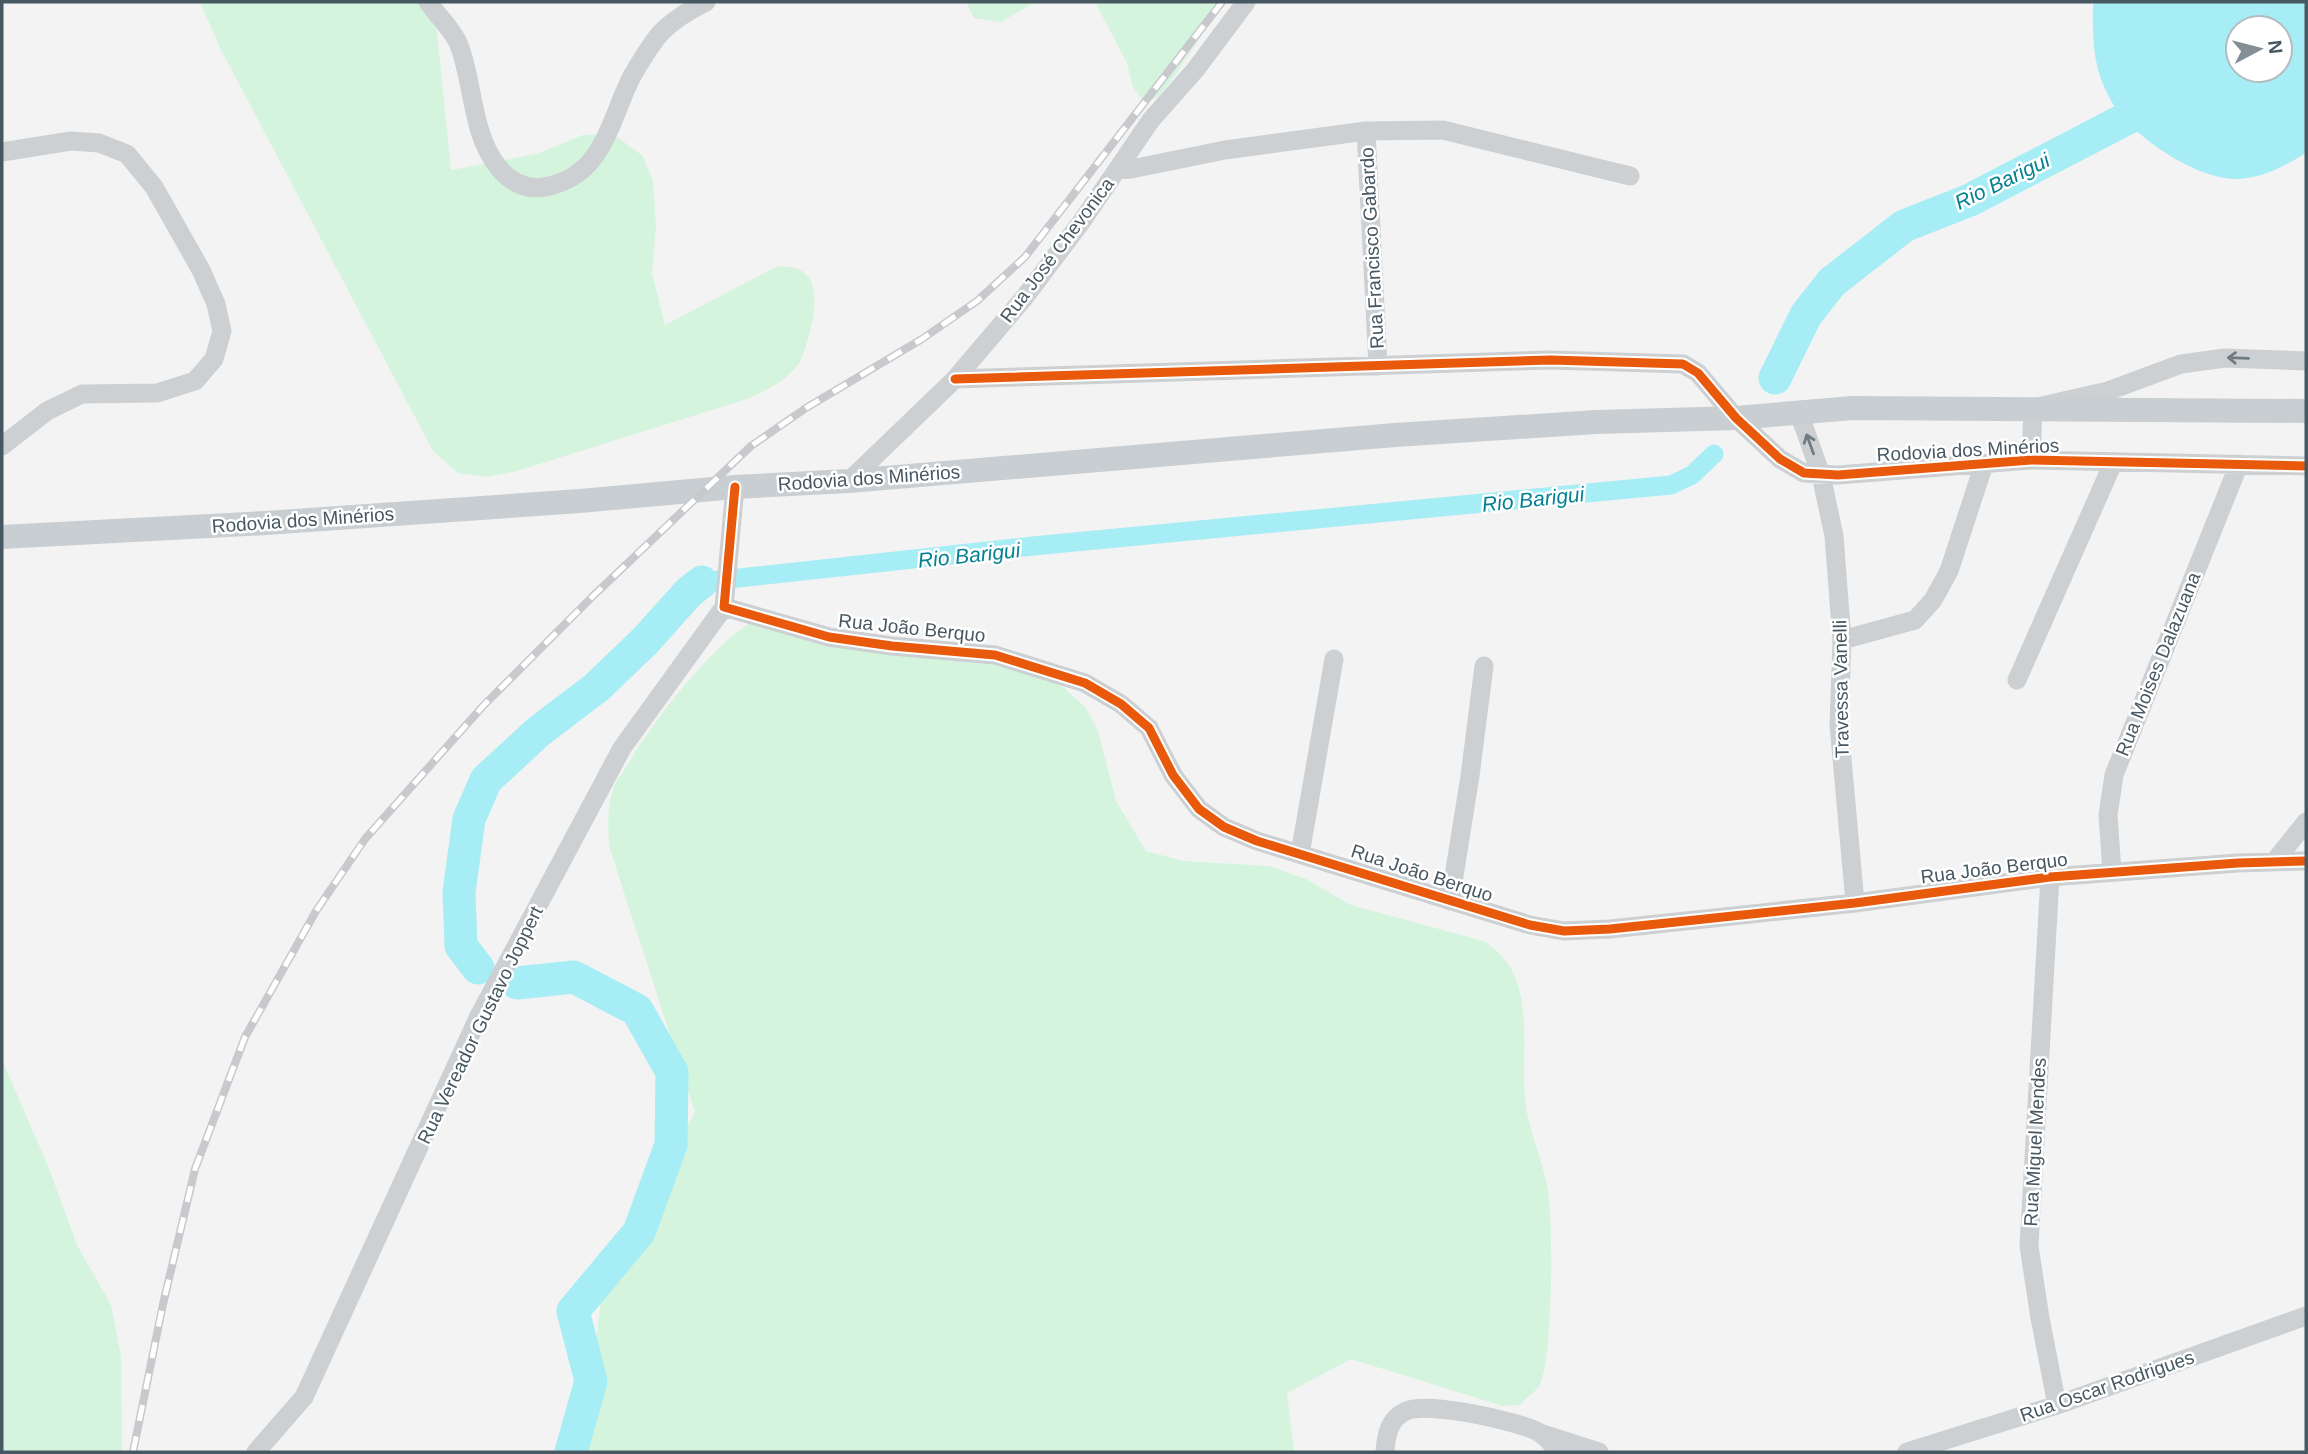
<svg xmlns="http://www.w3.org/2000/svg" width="2308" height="1454" viewBox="0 0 2308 1454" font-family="Helvetica,sans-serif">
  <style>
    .green { fill: #d5f4de }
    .water { fill: #a7edf5; fill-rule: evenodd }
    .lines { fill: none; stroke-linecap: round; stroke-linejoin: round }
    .canal { stroke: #a7edf5; stroke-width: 19 }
    .river { stroke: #a7edf5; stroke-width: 33 }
    .minor { stroke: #cdd0d2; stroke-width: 19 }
    .major { stroke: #c8ced1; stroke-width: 24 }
    .rail-casing { stroke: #c7c9cc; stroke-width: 8 }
    .rail { stroke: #fff; stroke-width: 5; stroke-dasharray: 16; stroke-linecap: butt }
    .cycleway-casing { stroke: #fff; stroke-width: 13 }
    .cycleway { stroke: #e8590c; stroke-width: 9 }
    .oneway { stroke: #6f7c84 }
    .labels { text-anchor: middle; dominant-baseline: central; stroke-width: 5; stroke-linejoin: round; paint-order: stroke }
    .street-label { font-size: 19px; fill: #475862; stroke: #fff }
    .water-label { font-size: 21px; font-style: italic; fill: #048291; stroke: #fff }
  </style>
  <rect width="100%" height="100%" fill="#f3f3f3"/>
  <path class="green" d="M200,2H434L451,170L536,154L583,135L613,134L643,156L653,181L656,226L652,273L665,325L776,267C825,261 817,310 807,342C805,348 803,356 800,362C787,381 767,390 747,399L517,471L486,477L458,473L433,451L220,48Z
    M966,2H1047L1032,4L1001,22L974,18Z
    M1095,2H1224L1173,78L1159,96L1145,103L1133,87L1127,63Z
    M748,624L997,663L1061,685L1086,708L1098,731L1116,801L1146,851L1183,861L1269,866L1306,879L1351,905L1483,941C1544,976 1516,1056 1527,1113C1532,1137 1542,1161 1547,1185C1554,1214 1553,1364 1539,1386C1534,1393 1525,1399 1520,1405L1503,1406L1351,1359L1287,1393L1294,1452H583L604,1274L695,1112L609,846C608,827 607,806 614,787C617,779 624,771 628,764C655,719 706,653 748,624Z
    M2,1060L48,1166L77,1245L111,1305L121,1356L122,1452H2Z"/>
  <path class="water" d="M2094,2H2306V153C2284,166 2264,178 2238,179C2195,180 2126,133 2108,95C2097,74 2093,51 2093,28C2093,19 2092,10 2094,2ZM2238,28H2280V70H2238Z"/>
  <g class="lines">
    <path class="canal" d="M702,582L1033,546L1671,485L1692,475L1714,454"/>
    <path class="river" d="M1775,378L1806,315L1832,282L1904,226L1970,200L2145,109L2161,93
      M478,968L461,946L459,892L469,819L486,780L538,732L597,687L645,641L689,592L702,582
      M517,983L574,977L637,1010L672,1072L671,1145L639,1232L573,1311L591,1381L571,1452"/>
    <path class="minor" d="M428,2C437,15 453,30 459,45C474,84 471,133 498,167C510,182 525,190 544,187C604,177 609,121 632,76C639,64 647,51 655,40C667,23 688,11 706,2
      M1366,131L1378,366
      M2,152L71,141L99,143L127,154L154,187L201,270L216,304L222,331L214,359L195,381L157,393L82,394L47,411L2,446
      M1117,170L1131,169L1225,150L1366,131L1443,130L1630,176
      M955,379L1551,360L1683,364L1698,373L1736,418L1780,459L1804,473L1838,475L2031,460L2306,466
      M1799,413L1821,475L1834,536L1842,640L1839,725L1855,903
      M2031,460L2033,408L2108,391L2181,364L2225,358L2306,361
      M849,481L955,379L1024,298L1082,221L1151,120L1196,69L1246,2
      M735,487L724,607L829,637L892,646L995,655L1085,683L1121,704L1149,728L1173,775L1199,809L1224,827L1257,841L1530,925L1564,931L1610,929L1855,903L2050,877L2238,863L2306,861
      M1842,640L1915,620L1933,600L1949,571L1984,464
      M2017,680L2113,463
      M1300,854L1334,659
      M2274,862L2306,822
      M2112,872L2108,815L2114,775L2239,464
      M2050,877L2029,1246L2040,1318L2057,1405
      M1450,901L1470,776L1484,666
      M1543,1434L1599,1452
      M256,1452L304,1397L479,1016L622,748L724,607
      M1385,1452C1386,1435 1389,1419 1406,1411C1426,1401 1520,1421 1540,1433C1547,1437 1553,1446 1559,1452
      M1907,1452L2057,1405L2306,1316"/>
    <path class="major" d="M2,537L266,523L580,501L735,487L849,481L1395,435L1596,422L1736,418L1852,408L2306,411"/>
    <defs>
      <path id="rail" d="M133,1452L163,1304L195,1169L245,1037L316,911L365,839L483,706L593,596L751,446L806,408L922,339L977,301L1025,257L1222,2"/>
    </defs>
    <use href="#rail" class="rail-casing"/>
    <use href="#rail" class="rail"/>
    <defs>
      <path id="cycleway" d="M955,379L1551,360L1683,364L1698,373L1736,418L1780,459L1804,473L1838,475L2031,460L2306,466
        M735,487L724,607L829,637L892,646L995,655L1085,683L1121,704L1149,728L1173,775L1199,809L1224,827L1257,841L1530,925L1564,931L1610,929L1855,903L2050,877L2238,863L2306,861"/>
    </defs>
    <use href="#cycleway" class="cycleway-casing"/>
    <use href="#cycleway" class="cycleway"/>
  </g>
  <defs><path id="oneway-shaft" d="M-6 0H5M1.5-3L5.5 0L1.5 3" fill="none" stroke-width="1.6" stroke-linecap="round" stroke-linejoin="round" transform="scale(1.75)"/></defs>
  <g class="oneway">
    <use href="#oneway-shaft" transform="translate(2238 358) rotate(-178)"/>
    <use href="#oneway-shaft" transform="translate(1810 444) rotate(-110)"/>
  </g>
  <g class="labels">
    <g class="street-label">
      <text transform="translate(1372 248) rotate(-93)">Rua Francisco Gabardo</text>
      <text transform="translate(1057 250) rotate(-53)">Rua José Chevonica</text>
      <text transform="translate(1968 450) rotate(-3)">Rodovia dos Minérios</text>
      <text transform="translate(869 478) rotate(-4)">Rodovia dos Minérios</text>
      <text transform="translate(303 520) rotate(-4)">Rodovia dos Minérios</text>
      <text transform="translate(912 628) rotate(6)">Rua João Berquo</text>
      <text transform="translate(2158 664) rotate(-68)">Rua Moises Dalazuana</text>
      <text transform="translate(1841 689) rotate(-91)">Travessa Vanelli</text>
      <text transform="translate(1994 868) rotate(-7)">Rua João Berquo</text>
      <text transform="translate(1422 873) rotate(18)">Rua João Berquo</text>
      <text transform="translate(480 1025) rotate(-64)">Rua Vereador Gustavo Joppert</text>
      <text transform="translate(2035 1142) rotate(-87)">Rua Miguel Mendes</text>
      <text transform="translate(2107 1386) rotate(-19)">Rua Oscar Rodrigues</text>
    </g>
    <g class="water-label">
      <text transform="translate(2002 181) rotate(-26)">Rio Barigui</text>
      <text transform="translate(1533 499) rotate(-6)">Rio Barigui</text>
      <text transform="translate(969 555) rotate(-6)">Rio Barigui</text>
    </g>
  </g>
  <rect width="2308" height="1454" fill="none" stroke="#475862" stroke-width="7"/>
  <g transform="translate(2259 49) rotate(83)"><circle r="33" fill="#ffffff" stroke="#b5bcc0" stroke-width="2"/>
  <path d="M0-5L12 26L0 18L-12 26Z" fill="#838e95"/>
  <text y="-10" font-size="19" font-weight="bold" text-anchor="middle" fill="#475862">N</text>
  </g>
</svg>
